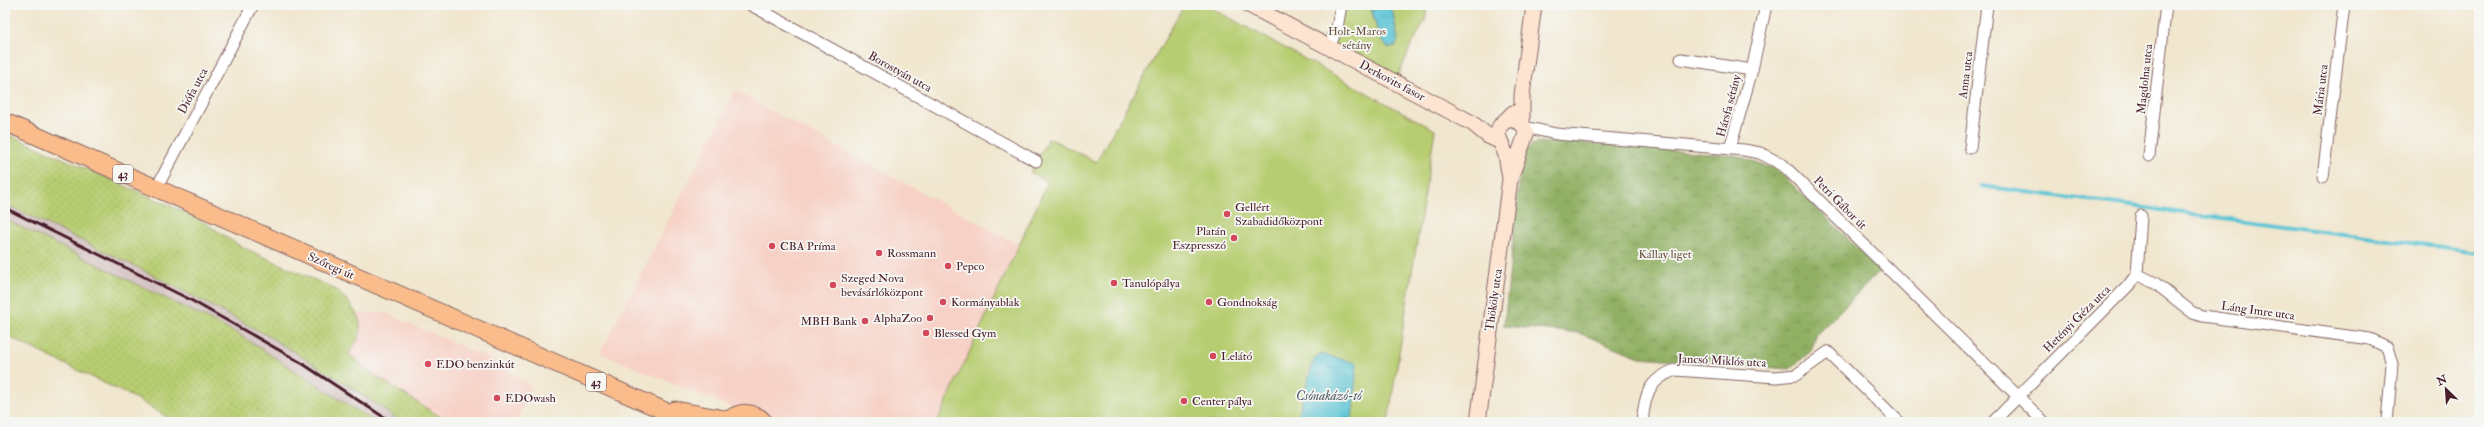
<svg xmlns="http://www.w3.org/2000/svg" width="2484" height="427" viewBox="0 0 2484 427" font-family="'IM FELL Double Pica',serif">
  <style>
    .built { fill: #f7d1c6 }
    .industrial { fill: #d2bfbf }
    .grass { fill: url(#grass-dots); stroke: #80764e }
    .forest { fill: url(#forest-crowns); stroke: #6e6847 }
    .park { fill: #b7cd71; stroke: #80764e }
    .water { fill: url(#water-ripples); stroke: #527280 }
    .lines { fill: none; stroke-linecap: round; stroke-linejoin: round }
    .stream { stroke: #5ac5d5; stroke-width: 4 }
    .street-casing { stroke: #846564; stroke-width: 13 }
    .secondary-casing { stroke: #846564; stroke-width: 17 }
    .primary-casing { stroke: #846564; stroke-width: 19 }
    .street { stroke: #fff; stroke-width: 11 }
    .secondary { stroke: #fde4d1; stroke-width: 15 }
    .primary { stroke: #fabc8b; stroke-width: 17 }
    .rail { stroke: #4a1f2b; stroke-width: 3 }
    .poi-dot { fill: #d1495b; stroke: #f6f6f2; stroke-width: 1.5 }
    .labels { text-anchor: middle; dominant-baseline: central; stroke-width: 3.5; stroke-linejoin: round; paint-order: stroke }
    .shield { fill: #f6f6f2; stroke: #7e6067; stroke-width: 1 }
    .shield-label { font-size: 11px; font-weight: bold; fill: #4a1f2b }
    .park-label { font-size: 12px; fill: #6b5340; stroke: #f6f6f2 }
    .street-label { font-size: 12px; fill: #4a1f2b; stroke: #f6f6f2 }
    .poi-label { font-size: 12px; fill: #4a1f2b; stroke: #f6f6f2; text-anchor: start }
    .water-label { font-size: 13px; font-style: italic; fill: #505966; stroke: #f6f6f2 }
  </style>
  <defs>
    <pattern id="grass-dots" width="8" height="8" patternUnits="userSpaceOnUse"><rect width="8" height="8" fill="#b7cd71"/><path d="M2 2h.1M6 6h.1" fill="none" stroke="#9fb062" stroke-width="1.8" stroke-linecap="round"/></pattern>
    <pattern id="forest-crowns" width="20" height="18" patternUnits="userSpaceOnUse"><rect width="20" height="18" fill="#91b063"/><path d="M2 6a3 3 0 1 1 6 0M12 15a3 3 0 1 1 6 0" fill="none" stroke="#788f52"/></pattern>
    <pattern id="water-ripples" width="26" height="14" patternUnits="userSpaceOnUse"><rect width="26" height="14" fill="#5ac5d5"/><path d="M2 4q2-2 4 0t4 0M15 11q2-2 4 0t4 0" fill="none" stroke="#4c9fad"/></pattern>
  </defs>
  <rect width="100%" height="100%" fill="#f6f6f2"/>
  <filter id="ink" filterUnits="userSpaceOnUse"><feTurbulence type="fractalNoise" baseFrequency=".025" numOctaves="2"/><feDisplacementMap in="SourceGraphic" scale="8" xChannelSelector="R" yChannelSelector="G"/><feConvolveMatrix kernelMatrix="1 2 1 2 8 2 1 2 1" color-interpolation-filters="sRGB"/></filter>
  <filter id="wash" filterUnits="userSpaceOnUse"><feTurbulence type="fractalNoise" baseFrequency=".012" numOctaves="4" result="noise"/><feDisplacementMap in="SourceGraphic" scale="16" xChannelSelector="R" yChannelSelector="G"/><feGaussianBlur stdDeviation="0.9" result="paint"/><feColorMatrix in="noise" values="0 0 0 0 0 0 0 0 0 0 0 0 0 0 0 0 0 1.4 0 .05"/><feComposite in="paint" operator="in"/></filter>
  <g filter="url(#wash)">
    <rect width="100%" height="100%" fill="#f1e6ce"/>
    <path class="built" d="M735,91L1019,245L937,422H767L600,353Z
      M383,312L488,358L532,387L516,422H448L371,373L349,354L360,335V322L357,314Z"/>
    <path class="industrial" d="M5,204L143,270L265,334L351,387L402,422H375L238,334L5,219Z"/>
    <path class="grass" d="M5,133L196,217L240,246L337,290C349,302 363,316 360,334C358,341 352,348 349,354L371,373L448,422H402L351,387L265,334L143,270L5,204Z
      M5,219L238,334L375,422H175L137,399L5,335Z"/>
    <path class="forest" d="M1558,141L1734,155L1776,169L1881,270L1817,334L1811,351L1790,369L1640,357L1579,333L1504,326L1522,153L1533,144Z"/>
    <path class="park" d="M1184,5H1206L1435,130L1388,422H937L1048,182L1030,172L1049,138L1096,162Z
      M1341,5H1370L1380,39H1398L1391,5H1428L1425,21L1411,46L1395,83L1329,48Z"/>
    <path class="water" d="M1370,5H1391L1398,39L1396,46L1388,48L1380,39Z
      M1320,354L1357,363L1352,422H1296L1314,359Z"/>
    <g class="lines">
      <path class="stream" d="M1981,186L2479,252"/>
    </g>
  </g>
  <g filter="url(#ink)">
    <g class="lines">
      <defs>
        <path id="street" d="M751,5L1036,161
          M1329,48L1337,28L1341,5
          M1681,59L1752,70
          M1525,127L1556,134L1744,150L1760,153L1783,165L2044,422
          M1730,148L1752,70L1766,5
          M1970,148L1987,5
          M2149,156L2166,5
          M2323,177L2344,5
          M156,189L253,5
          M2137,274L2155,283L2193,313L2202,316L2370,339L2387,347L2392,364L2387,422
          M1642,422C1645,395 1648,380 1675,370L1776,377L1796,375L1828,352L1899,422
          M1993,422L2128,286L2137,274L2141,216"/>
        <path id="secondary" d="M1249,5L1472,123L1488,136L1499,141
          M1522,124V95L1534,5
          M1510,178L1506,155L1497,133L1500,126L1513,113
          M1478,422L1510,179L1526,134C1525,124 1518,119 1508,120"/>
        <path id="primary" d="M5,122L690,422
          M675,410L730,420
          M728,422C738,410 754,411 764,422"/>
      </defs>
      <use href="#street" class="street-casing"/>
      <use href="#secondary" class="secondary-casing"/>
      <use href="#primary" class="primary-casing"/>
      <use href="#street" class="street"/>
      <use href="#secondary" class="secondary"/>
      <use href="#primary" class="primary"/>
      <path class="rail" d="M5,208L189,299L300,362L391,422"/>
    </g>
  </g>
  <g class="poi-dot">
    <circle cx="1227" cy="214" r="4"/>
    <circle cx="1234" cy="238" r="4"/>
    <circle cx="772" cy="246" r="4"/>
    <circle cx="879" cy="253" r="4"/>
    <circle cx="948" cy="266" r="4"/>
    <circle cx="1114" cy="283" r="4"/>
    <circle cx="833" cy="285" r="4"/>
    <circle cx="943" cy="302" r="4"/>
    <circle cx="1209" cy="302" r="4"/>
    <circle cx="930" cy="318" r="4"/>
    <circle cx="865" cy="321" r="4"/>
    <circle cx="926" cy="333" r="4"/>
    <circle cx="1213" cy="356" r="4"/>
    <circle cx="428" cy="364" r="4"/>
    <circle cx="497" cy="398" r="4"/>
    <circle cx="1184" cy="401" r="4"/>
  </g>
  <g class="labels">
    <g class="shield">
      <rect x="113" y="165" width="20" height="18" rx="3"/>
      <rect x="586" y="373" width="20" height="18" rx="3"/>
    </g>
    <g class="shield-label">
      <text x="123" y="174">43</text>
      <text x="596" y="382">43</text>
    </g>
    <g class="park-label">
      <text x="1357" y="31">Holt-Maros<tspan x="1357" dy="14">sétány</tspan></text>
      <text x="1665" y="254">Kállay liget</text>
    </g>
    <g class="street-label">
      <text transform="translate(900 72) rotate(29)">Borostyán utca</text>
      <text transform="translate(1966 75) rotate(-83)">Anna utca</text>
      <text transform="translate(2145 79) rotate(-84)">Magdolna utca</text>
      <text transform="translate(1392 81) rotate(28)">Derkovits fasor</text>
      <text transform="translate(2321 90) rotate(-83)">Mária utca</text>
      <text transform="translate(193 91) rotate(-62)">Diófa utca</text>
      <text transform="translate(1729 106) rotate(-75)">Hársfa sétány</text>
      <text transform="translate(1840 203) rotate(45)">Petri Gábor út</text>
      <text transform="translate(331 266) rotate(24)">Szőregi út</text>
      <text transform="translate(1494 300) rotate(-82)">Thököly utca</text>
      <text transform="translate(2258 311) rotate(8)">Láng Imre utca</text>
      <text transform="translate(2077 319) rotate(-45)">Hetényi Géza utca</text>
      <text transform="translate(1722 361) rotate(3)">Jancsó Miklós utca</text>
    </g>
    <g class="poi-label">
      <text x="1235" y="207">Gellért<tspan x="1235" dy="14">Szabadidőközpont</tspan></text>
      <text x="1226" y="231" text-anchor="end">Platán<tspan x="1226" dy="14">Eszpresszó</tspan></text>
      <text x="780" y="246">CBA Príma</text>
      <text x="887" y="253">Rossmann</text>
      <text x="956" y="266">Pepco</text>
      <text x="841" y="278">Szeged Nova<tspan x="841" dy="14">bevásárlóközpont</tspan></text>
      <text x="1122" y="283">Tanulópálya</text>
      <text x="951" y="302">Kormányablak</text>
      <text x="1217" y="302">Gondnokság</text>
      <text x="922" y="318" text-anchor="end">AlphaZoo</text>
      <text x="857" y="321" text-anchor="end">MBH Bank</text>
      <text x="934" y="333">Blessed Gym</text>
      <text x="1221" y="356">Lelátó</text>
      <text x="436" y="364">EDO benzinkút</text>
      <text x="505" y="398">EDOwash</text>
      <text x="1192" y="401">Center pálya</text>
    </g>
    <g class="water-label">
      <text x="1329" y="396">Csónakázó-tó</text>
    </g>
  </g>
  <rect width="2484" height="427" fill="none" stroke="#f6f6f2" stroke-width="20"/>
  <g transform="translate(2446 389) rotate(335)" stroke="#f6f6f2" stroke-width="3" paint-order="stroke">
  <path d="M0-3L7 15L0 10L-7 15Z" fill="#4a1f2b"/>
  <text y="-6" font-size="11" font-weight="bold" text-anchor="middle" fill="#4a1f2b">N</text>
  </g>
</svg>
